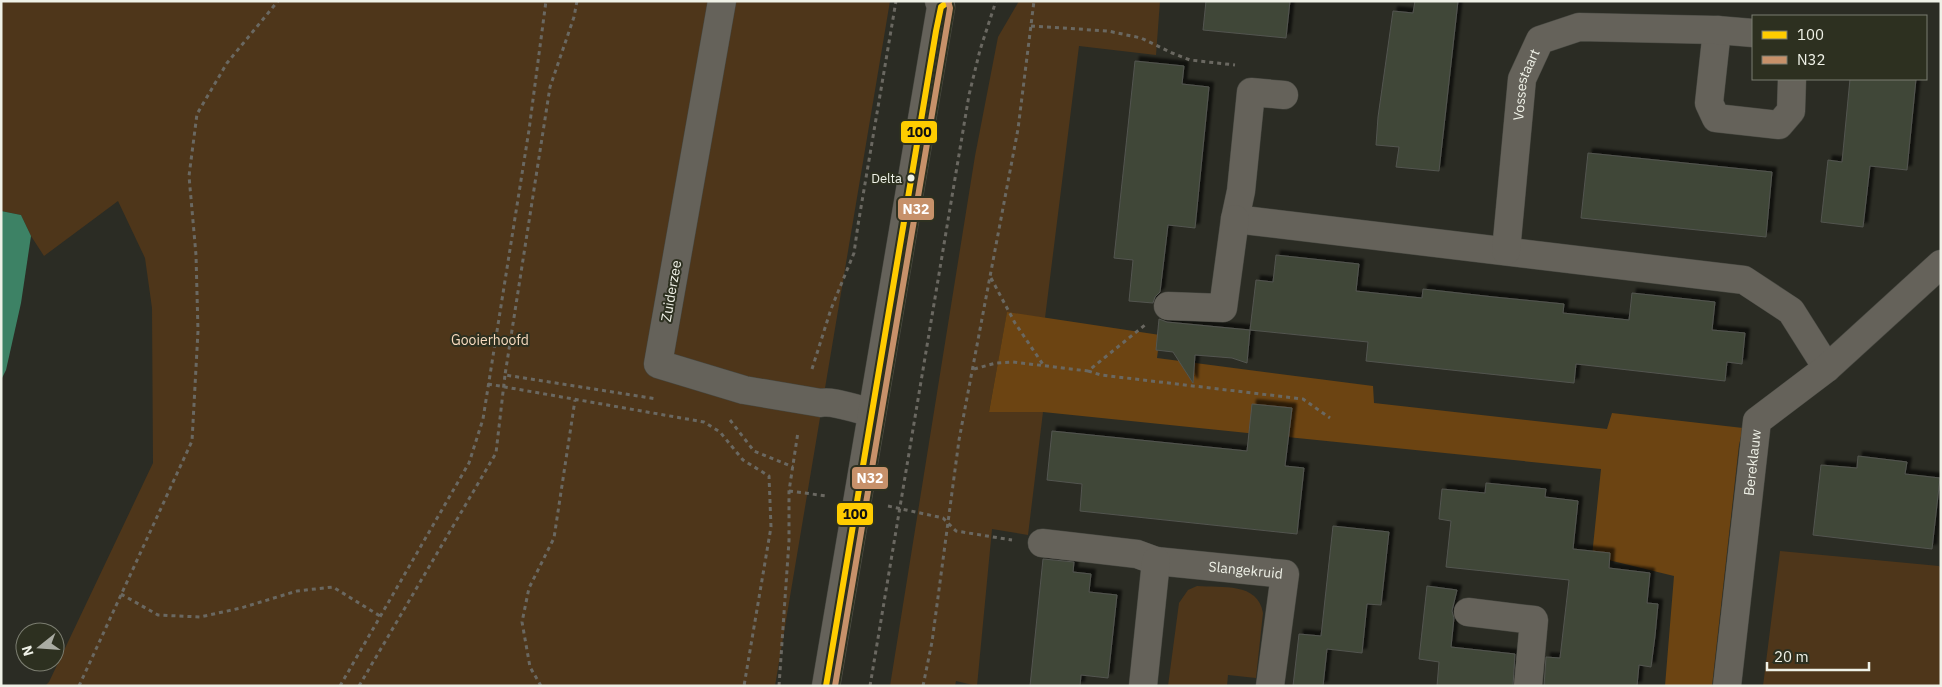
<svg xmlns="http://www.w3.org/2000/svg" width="1942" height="687" viewBox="0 0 1942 687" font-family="'IBM Plex Sans',sans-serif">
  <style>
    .green { fill: #4e361a }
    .forest { fill: #6c4412 }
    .water { fill: #3d8265 }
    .building { fill: #3f4639; stroke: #53554f; filter: url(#shadow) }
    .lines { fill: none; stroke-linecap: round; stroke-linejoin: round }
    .minor-casing { stroke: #464740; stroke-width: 29 }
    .path { stroke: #6a6861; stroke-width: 3; stroke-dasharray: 4 4; stroke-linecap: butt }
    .minor { stroke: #65625a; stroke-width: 28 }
    .bus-1-casing { stroke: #2d3020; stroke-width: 10 }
    .bus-2-casing { stroke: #2d3020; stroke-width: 10 }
    .bus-1 { stroke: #fc0; stroke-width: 6 }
    .bus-2 { stroke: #c7916a; stroke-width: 6 }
    .bus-dot { fill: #eff1e7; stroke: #2d3020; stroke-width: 2 }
    .labels { text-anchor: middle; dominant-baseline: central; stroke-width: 4; stroke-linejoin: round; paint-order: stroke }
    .bus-label { font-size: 13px; fill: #eff1e7; stroke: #2d3020; text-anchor: end }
    .street-label { font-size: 14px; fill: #eff1e7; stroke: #2d3020 }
    .park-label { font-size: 14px; fill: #f8dbbf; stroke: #2d3020 }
    .line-badge { stroke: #2d3020; stroke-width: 2 }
    .badge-label { font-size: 14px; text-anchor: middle; font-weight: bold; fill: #fff }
    .pale-badge-label { font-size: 14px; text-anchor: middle; font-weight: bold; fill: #111 }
  </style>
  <defs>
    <filter id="shadow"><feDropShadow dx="4.5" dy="-4.5" stdDeviation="1" flood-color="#0009"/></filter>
  </defs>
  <rect width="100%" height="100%" fill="#2b2c24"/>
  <path class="green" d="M1,1H890L775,686H45L49,682L153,463L152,308L145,258L118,201L44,256L31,236L21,215L1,211Z
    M1019,1H1160L1156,55L1079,46L1045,318L1007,313L989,412H1043L1028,535L992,529L977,686L956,681L955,686H890L975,156L998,37Z
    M1780,551L1939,566L1941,569V686H1763Z
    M1197,586C1222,588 1258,582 1263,613L1256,678L1228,675L1227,686H1168L1179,603L1188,590Z"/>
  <path class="forest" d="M1007,312L1160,335L1157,358L1373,386L1374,403L1607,429L1612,413L1743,428L1739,445L1712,686H1665L1674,576L1592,556L1601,469L1043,412H989Z"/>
  <path class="water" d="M1,211L21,215L31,236L21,303L6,370L1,380Z"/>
  <path class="building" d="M1206,1H1290L1286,38L1203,30Z
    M1415,1H1458L1439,171L1396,167L1399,147L1376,145L1378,117L1393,11L1413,13Z
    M1135,61L1184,66L1182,84L1209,87L1195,228L1168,225L1160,292L1155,297L1153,303L1129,301L1133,260L1114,258Z
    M1850,79H1916L1907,170L1870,166L1863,227L1821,222L1828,160L1842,162Z
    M1588,153L1772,172L1766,237L1581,218Z
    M1276,255L1359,264L1356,291L1422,298L1423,289L1494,297L1564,304L1563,313L1629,320L1632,293L1715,302L1712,330L1745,333L1742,364L1727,362L1725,381L1576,364L1574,383L1366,361L1368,342L1250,330L1256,280L1273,282Z
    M1159,319L1167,322L1250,330L1247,363L1232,358L1195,355L1193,383L1173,352L1156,350Z
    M1252,404L1292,408L1285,466L1304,468L1297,534L1080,511L1082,484L1047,480L1052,431L1247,451Z
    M1858,456L1907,462L1905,474L1940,478L1932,549L1813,535L1821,465L1857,468Z
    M1486,483L1546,489L1545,497L1578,501L1573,549L1610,553L1609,568L1650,573L1647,603L1658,604L1655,636L1651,667L1639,665L1637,686H1544L1546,657L1560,658L1569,580L1446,567L1451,521L1439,519L1442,489L1485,493Z
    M1333,526L1389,532L1381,605L1367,604L1362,653L1327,649L1323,686H1293L1299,634L1321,636Z
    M1043,559L1074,562L1073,572L1091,574L1089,592L1117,595L1108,678L1081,675L1080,686H1030Z
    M1427,586L1457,590L1452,611L1454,618L1451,647L1515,654L1513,686H1437L1439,662L1419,659Z"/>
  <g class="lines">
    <defs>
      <g id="minor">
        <path d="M722,1L658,364L744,390L821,403C833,400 857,410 871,412"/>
        <path d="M1717,30L1709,103L1716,118L1779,125L1791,111L1792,79"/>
        <path d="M1284,95L1251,92L1241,191L1235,219L1744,280L1791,311L1827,368"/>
        <path id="s1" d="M1506,251L1522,79L1540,40L1579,27L1717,30L1753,33"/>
        <path d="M1168,306L1223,308L1235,219"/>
        <path id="s2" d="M1042,543L1137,554L1156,561L1285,574L1270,686"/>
        <path d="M1468,612L1534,620L1528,686"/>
        <path d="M826,686L941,7L939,1"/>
        <path d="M1143,686L1156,561"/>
        <path id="s3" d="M1727,686L1757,421L1827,368L1941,264"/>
      </g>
    </defs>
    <use href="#minor" class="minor-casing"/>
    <path class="path" d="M577,1L574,17L550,87L505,375L657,399
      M1031,26L1108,31L1141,38L1172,53L1190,60L1235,65
      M991,278L1015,323L1044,366
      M812,369L831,309L854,253L858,225L896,1
      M974,369L996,363L1013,362L1088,371L1145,325
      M1088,371L1101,375L1303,399L1330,418
      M488,384L704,422L720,432L743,460L769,476L771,527L744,686
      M730,420L754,451L793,467
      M789,491L827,496
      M888,506L943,518L956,531L1012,540
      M121,594L158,615L200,617L241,608L297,591L333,587L380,616
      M79,686L192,441L198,331L196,255L189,176L197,114L227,63L278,1
      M340,686L469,463L483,419L529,130L546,1
      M359,686L496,453L505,375
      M541,686L530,667L522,622L529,588L554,538L575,400
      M779,686L789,541V491L798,432
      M870,686L969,95L980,50L996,1
      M923,686L932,642L959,440L1018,129L1034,1"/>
    <use href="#minor" class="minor"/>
    <defs>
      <path id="bus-1" d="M826,686L936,31L941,7L949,1"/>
      <path id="bus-2" d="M835,686L950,8L948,1"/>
    </defs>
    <use href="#bus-1" class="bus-1-casing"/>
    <use href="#bus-2" class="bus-2-casing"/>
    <use href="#bus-1" class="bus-1"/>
    <use href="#bus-2" class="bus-2"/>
  </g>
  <circle class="bus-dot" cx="911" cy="178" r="4.5"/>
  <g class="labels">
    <g class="bus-label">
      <text x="902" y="178">Delta</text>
    </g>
    <g class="street-label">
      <text stroke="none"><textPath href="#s1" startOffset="168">Vossestaart</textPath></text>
      <text transform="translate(671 291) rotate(-80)">Zuiderzee</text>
      <text stroke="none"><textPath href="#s3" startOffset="225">Bereklauw</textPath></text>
      <text stroke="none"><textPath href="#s2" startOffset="206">Slangekruid</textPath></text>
    </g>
    <g class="park-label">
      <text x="490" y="340">Gooierhoofd</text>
    </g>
  </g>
  <g class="line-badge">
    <rect x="900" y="120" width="38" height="24" rx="5" fill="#fc0"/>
    <rect x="897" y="197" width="38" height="24" rx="5" fill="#c7916a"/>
    <rect x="851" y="466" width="38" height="24" rx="5" fill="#c7916a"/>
    <rect x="836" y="502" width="38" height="24" rx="5" fill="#fc0"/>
  </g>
  <g class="badge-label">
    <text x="916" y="214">N32</text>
    <text x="870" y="483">N32</text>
  </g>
  <g class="pale-badge-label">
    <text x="919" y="137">100</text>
    <text x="855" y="519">100</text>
  </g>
  <rect width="1942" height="687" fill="none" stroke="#eff1e7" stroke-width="5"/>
  <rect x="1752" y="15" width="175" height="65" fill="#2d3020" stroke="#7b7d70"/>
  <rect x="1762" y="31" width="25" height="8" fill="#ffcc00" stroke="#7b7d70"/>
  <text x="1797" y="40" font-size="15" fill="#eff1e7">100</text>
  <rect x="1762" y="56" width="25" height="8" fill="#c7916a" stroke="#7b7d70"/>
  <text x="1797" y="65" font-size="15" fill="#eff1e7">N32</text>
  <g transform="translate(40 647) rotate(253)"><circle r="24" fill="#2d3020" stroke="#7b7d70"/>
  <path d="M0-4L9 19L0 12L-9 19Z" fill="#aaaca3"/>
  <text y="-8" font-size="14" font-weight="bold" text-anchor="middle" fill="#eff1e7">N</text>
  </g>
  <path d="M1767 662v8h102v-8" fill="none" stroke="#eff1e7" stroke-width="2.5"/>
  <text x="1774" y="662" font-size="15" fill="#eff1e7" stroke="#2d3020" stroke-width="4" paint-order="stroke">20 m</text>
</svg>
